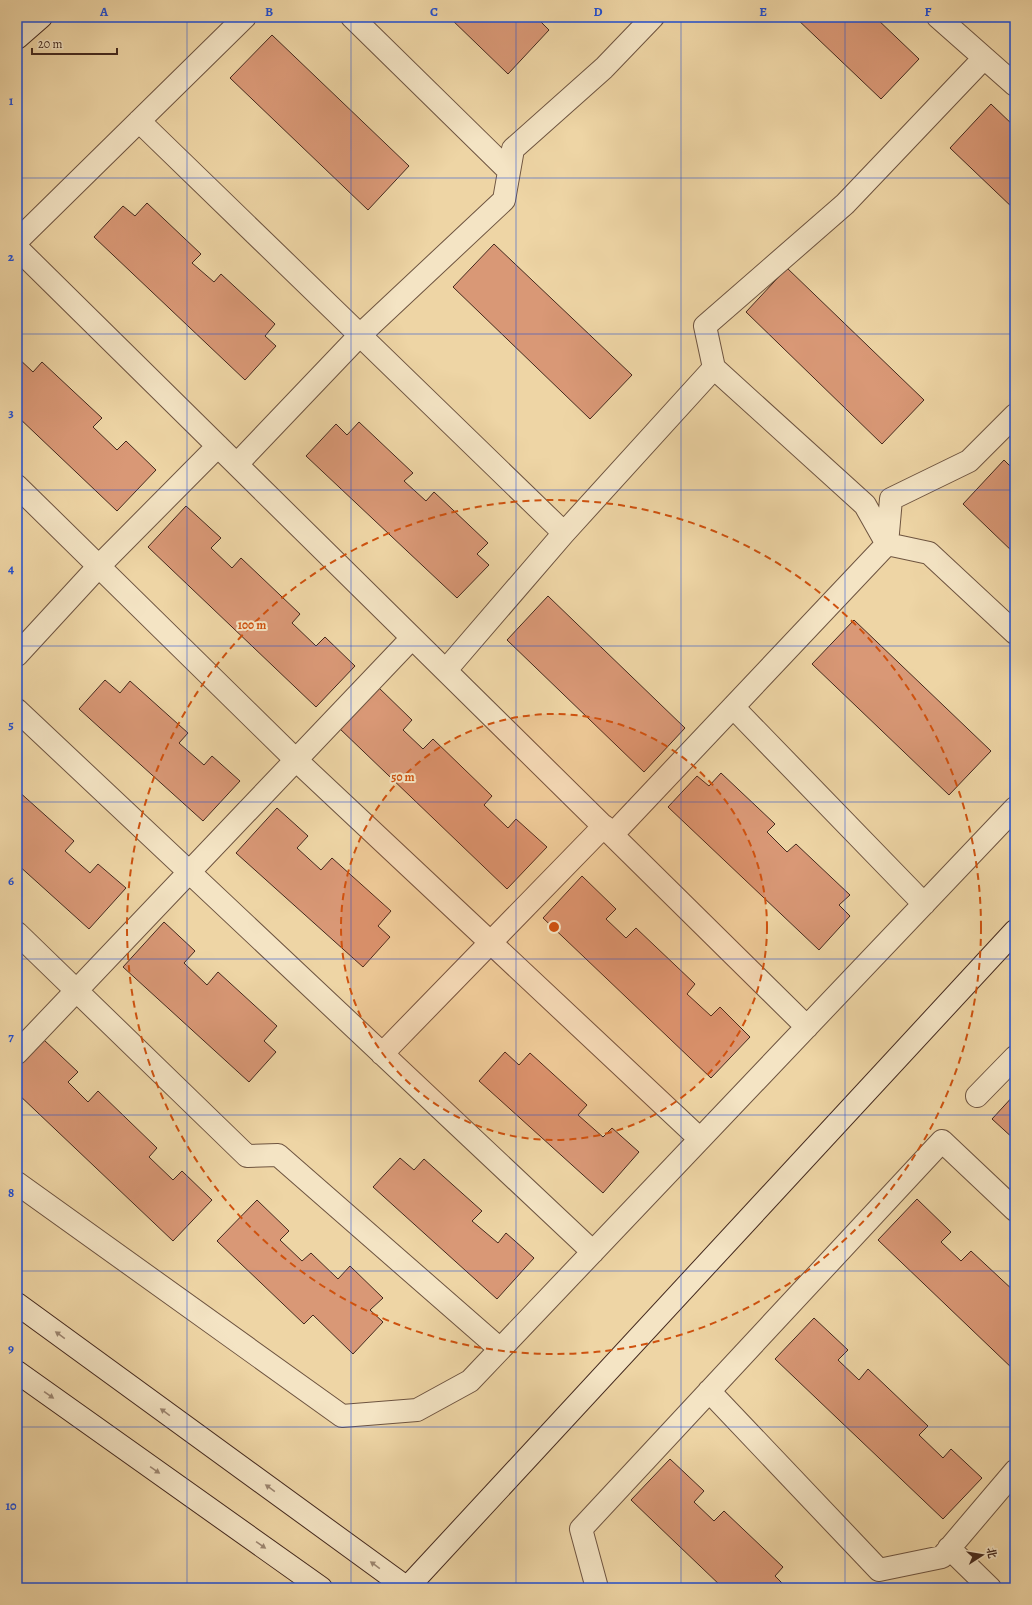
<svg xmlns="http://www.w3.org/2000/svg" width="1032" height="1605" viewBox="0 0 1032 1605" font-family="Alegreya,'Noto Serif SC',serif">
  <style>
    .building { fill: #d99876; stroke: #44291e }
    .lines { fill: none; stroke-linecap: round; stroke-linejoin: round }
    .street-casing { stroke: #6e5440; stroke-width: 24 }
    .secondary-casing { stroke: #44291e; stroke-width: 24 }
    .street { stroke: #f4e4c4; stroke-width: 22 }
    .secondary { stroke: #f4e4c4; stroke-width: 22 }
    .oneway { fill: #9c8671 }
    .grid { fill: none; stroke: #1d4ed8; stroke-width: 1; stroke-opacity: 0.55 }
    .ring { fill: none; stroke: #cf520f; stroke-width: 2; stroke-dasharray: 7 5 }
    .centre { fill: #cf520f; stroke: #f4e4c4; stroke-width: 2 }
    .ring-label { font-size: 12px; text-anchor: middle; font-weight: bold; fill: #cf520f; stroke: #f4e4c4; stroke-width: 4; stroke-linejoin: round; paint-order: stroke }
    .neatline { fill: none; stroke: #1d4ed8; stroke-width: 1.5 }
    .grid-label { font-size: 13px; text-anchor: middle; font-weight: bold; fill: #1d4ed8 }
  </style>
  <rect width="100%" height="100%" fill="#eed5a5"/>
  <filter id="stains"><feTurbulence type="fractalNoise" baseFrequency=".005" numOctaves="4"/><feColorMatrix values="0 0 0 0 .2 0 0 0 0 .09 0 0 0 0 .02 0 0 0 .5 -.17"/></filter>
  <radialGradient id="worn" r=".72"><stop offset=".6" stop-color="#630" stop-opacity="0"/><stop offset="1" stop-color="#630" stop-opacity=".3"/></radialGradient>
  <path class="building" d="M449,17H536L549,30L508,74Z
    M795,17H875L919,59L881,99Z
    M272,35L409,166L368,210L230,78Z
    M991,104L1015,127V210L950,148Z
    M147,203L201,254L192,263L214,282L221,274L275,324L265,336L276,346L245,380L94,237L123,206L135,216Z
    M494,244L632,375L590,419L453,287Z
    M787,268L924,400L882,444L746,312Z
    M17,357L33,372L42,362L102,418L93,427L117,450L126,441L156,470L117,511L17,416Z
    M359,422L413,473L404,481L426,501L434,492L488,543L477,554L489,565L457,598L306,456L336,424L347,435Z
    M1004,460L1015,471V554L963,504Z
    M186,506L221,538L211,548L232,568L241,558L300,614L292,623L316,646L325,637L355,666L316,707L148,547Z
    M548,596L685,728L644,772L507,640Z
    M854,620L991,751L949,795L812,664Z
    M105,680L120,693L130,681L188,733L179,743L204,765L212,756L240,781L203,821L79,709Z
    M378,687L412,720L403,730L423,749L433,739L492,796L484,805L508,828L516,819L547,847L507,889L339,728Z
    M721,773L775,824L767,832L787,852L796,844L850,895L839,905L850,916L819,950L668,807L697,776L709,786Z
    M17,790L74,841L65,851L90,873L98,864L126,888L89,929L17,864Z
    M277,808L308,836L297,848L321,870L332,858L391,911L378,926L390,937L363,967L236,853Z
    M582,876L616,909L606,919L626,938L636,928L695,984L687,994L711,1016L720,1007L750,1037L711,1078L543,918Z
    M164,922L195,951L184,963L207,985L218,972L277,1026L264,1041L276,1052L249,1082L123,967Z
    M44,1040L78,1072L68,1082L88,1102L98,1091L157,1148L149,1157L173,1180L182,1171L212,1200L173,1241L17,1093V1068Z
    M505,1052L519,1065L530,1053L587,1105L578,1115L603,1137L612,1128L639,1152L603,1193L479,1081Z
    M1015,1094V1140L992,1119Z
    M400,1158L414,1170L424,1159L482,1211L472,1221L498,1243L506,1233L534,1258L497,1299L373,1187Z
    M917,1199L951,1232L941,1242L961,1261L971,1251L1015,1292V1371L878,1240Z
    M257,1200L289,1231L280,1240L302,1261L311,1253L338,1279L350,1266L383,1298L370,1310L383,1322L353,1354L313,1315L304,1324L217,1241Z
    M814,1318L848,1350L838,1360L859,1380L868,1369L928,1426L919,1435L943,1458L951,1449L982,1478L943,1519L775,1359Z
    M670,1459L704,1491L694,1502L714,1521L724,1511L783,1567L775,1576L787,1588H723L631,1500Z"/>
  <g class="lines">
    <defs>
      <path id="street" d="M352,17L509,171
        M938,17L1015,85
        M139,121L564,533
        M17,241L245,17
        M17,248L807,1027
        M714,368L865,505L887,544L929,553L1015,633
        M237,464L360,335L504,200L513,149L604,68L653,17
        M17,486L296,760L700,1139
        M17,655L99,566L218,446
        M446,670L564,533L714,368L705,326L845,204L984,58
        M733,707L924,904
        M17,710L593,1252
        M613,834L887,544L891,499L969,461L1015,415
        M17,933L247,1156L278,1155L500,1349
        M17,1053L412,638
        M382,1054L604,826
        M977,1096L1015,1057
        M17,1183L342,1416L417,1410L470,1381L1015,808
        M709,1391L879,1570L942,1557L1015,1471
        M949,1548L990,1588
        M597,1588L581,1529L942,1141L1015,1210"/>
      <path id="secondary" d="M17,38L41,17
        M17,1304L407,1588
        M17,1372L321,1588
        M407,1588L1015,931"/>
    </defs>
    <use href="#street" class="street-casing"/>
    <use href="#secondary" class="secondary-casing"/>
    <use href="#street" class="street"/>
    <use href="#secondary" class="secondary"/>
  </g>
  <defs><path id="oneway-solid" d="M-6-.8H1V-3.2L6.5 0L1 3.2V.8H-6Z"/></defs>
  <g class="oneway">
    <use href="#oneway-solid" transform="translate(60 1335) rotate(-144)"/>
    <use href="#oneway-solid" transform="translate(49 1395) rotate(35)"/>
    <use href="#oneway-solid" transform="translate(165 1412) rotate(-144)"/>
    <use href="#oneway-solid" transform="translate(155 1470) rotate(35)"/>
    <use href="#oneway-solid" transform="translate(270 1488) rotate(-144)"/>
    <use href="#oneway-solid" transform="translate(261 1545) rotate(35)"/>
    <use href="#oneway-solid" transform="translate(375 1565) rotate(-144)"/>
  </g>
  <path class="grid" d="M187,17V1588M351,17V1588M516,17V1588M681,17V1588M845,17V1588M17,178H1015M17,334H1015M17,490H1015M17,646H1015M17,802H1015M17,959H1015M17,1115H1015M17,1271H1015M17,1427H1015"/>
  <circle cx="554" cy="927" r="213" fill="#cf520f" fill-opacity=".12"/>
  <g class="ring">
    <circle cx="554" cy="927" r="213"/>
    <circle cx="554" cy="927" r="427"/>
  </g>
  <circle cx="554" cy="927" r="6" class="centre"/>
  <g class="ring-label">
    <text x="252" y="629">100 m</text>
    <text x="403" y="781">50 m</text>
  </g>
  <rect width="1032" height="1605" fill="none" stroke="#eed5a5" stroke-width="44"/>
  <g transform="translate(982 1555) rotate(78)" stroke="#f4e4c4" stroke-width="3" paint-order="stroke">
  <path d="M0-3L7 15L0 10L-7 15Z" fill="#44291e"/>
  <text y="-6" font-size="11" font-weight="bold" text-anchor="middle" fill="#44291e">北</text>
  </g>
  <path d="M32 48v6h85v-6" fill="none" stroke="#44291e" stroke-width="2"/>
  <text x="38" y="48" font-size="12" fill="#44291e" stroke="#f4e4c4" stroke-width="3" paint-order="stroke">20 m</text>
  <rect x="22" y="22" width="988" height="1561" class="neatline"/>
  <g class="grid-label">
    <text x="104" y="16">A</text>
    <text x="269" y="16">B</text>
    <text x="434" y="16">C</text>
    <text x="598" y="16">D</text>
    <text x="763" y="16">E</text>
    <text x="928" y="16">F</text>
    <text x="11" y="105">1</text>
    <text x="11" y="261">2</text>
    <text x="11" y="417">3</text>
    <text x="11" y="573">4</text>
    <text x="11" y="729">5</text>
    <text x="11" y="885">6</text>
    <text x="11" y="1041">7</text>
    <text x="11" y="1197">8</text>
    <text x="11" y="1353">9</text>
    <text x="11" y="1510">10</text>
  </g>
  <rect width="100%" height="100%" filter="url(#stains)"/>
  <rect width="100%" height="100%" fill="url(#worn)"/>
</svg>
